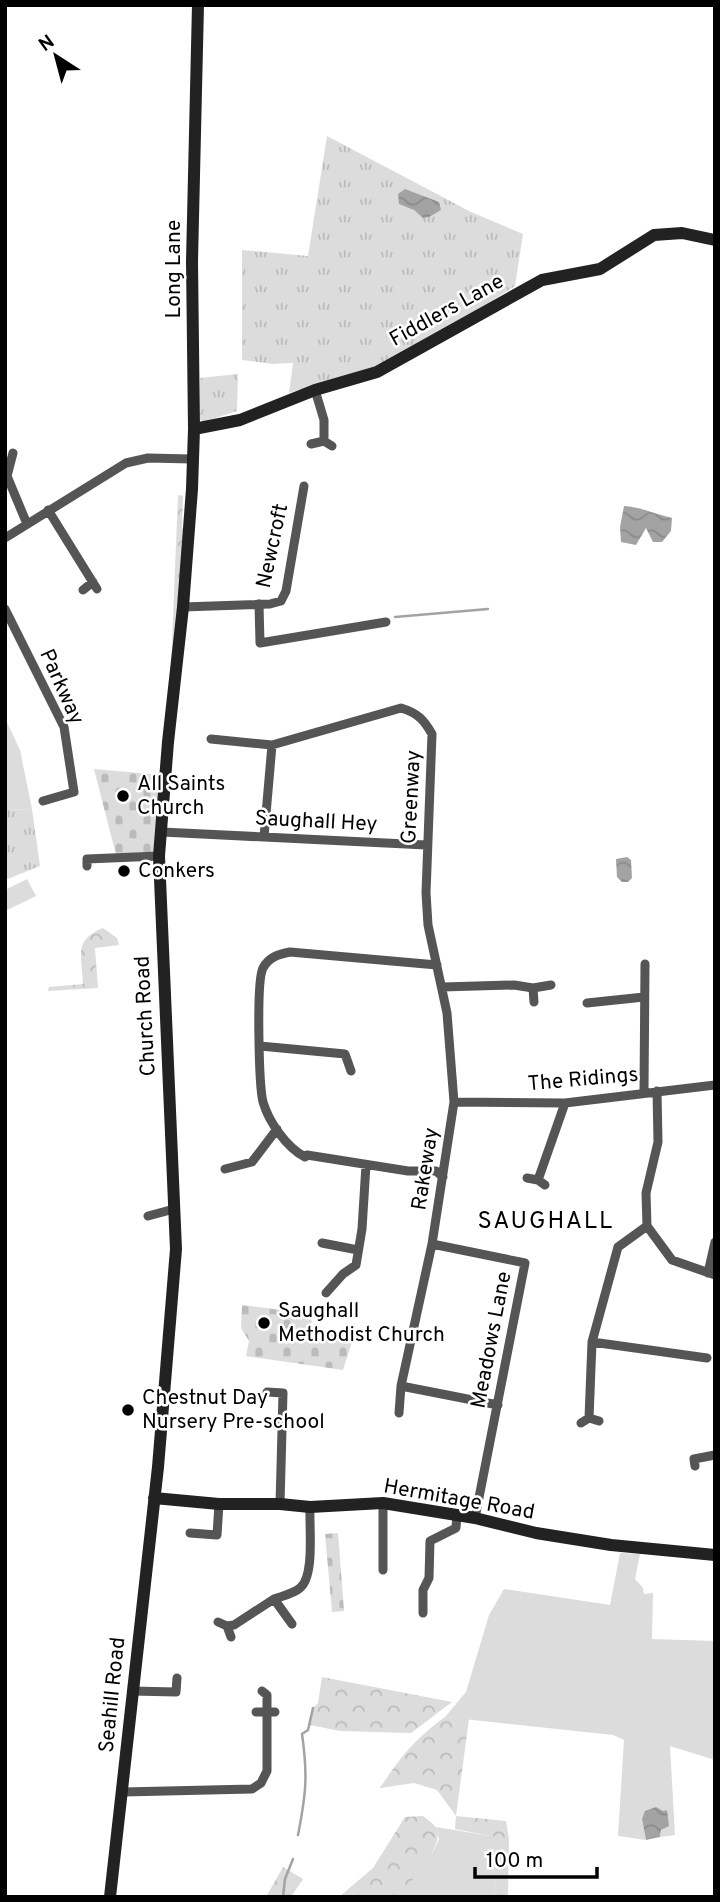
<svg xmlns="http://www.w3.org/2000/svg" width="720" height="1902" viewBox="0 0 720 1902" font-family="Overpass,sans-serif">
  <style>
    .green { fill: #dcdcdc }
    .forest { fill: url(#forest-crowns) }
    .cemetery { fill: url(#cemetery-stones) }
    .park { fill: url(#park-tufts) }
    .water { fill: url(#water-waves) }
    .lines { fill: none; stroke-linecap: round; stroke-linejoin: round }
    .stream { stroke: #a3a3a3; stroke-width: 2.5 }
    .street { stroke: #555; stroke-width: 9 }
    .secondary { stroke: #222; stroke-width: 12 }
    .poi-dot { fill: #000; stroke: #fff; stroke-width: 2.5 }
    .labels { text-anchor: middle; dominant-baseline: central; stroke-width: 5; stroke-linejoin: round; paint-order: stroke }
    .street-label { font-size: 21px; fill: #000; stroke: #fff }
    .poi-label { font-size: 21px; fill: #000; stroke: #fff; text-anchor: start }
    .quarter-label { font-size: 24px; letter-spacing: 2px; fill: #000; stroke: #fff }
  </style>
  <defs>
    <pattern id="forest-crowns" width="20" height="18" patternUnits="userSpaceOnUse" patternTransform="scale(1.75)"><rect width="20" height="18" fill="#dcdcdc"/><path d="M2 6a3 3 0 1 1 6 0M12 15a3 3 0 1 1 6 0" fill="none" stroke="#bbb"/></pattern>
    <pattern id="cemetery-stones" width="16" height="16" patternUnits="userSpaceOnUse" patternTransform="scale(1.75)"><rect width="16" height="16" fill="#dcdcdc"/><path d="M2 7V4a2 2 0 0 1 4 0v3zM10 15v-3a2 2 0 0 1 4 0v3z" fill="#bbb"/></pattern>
    <pattern id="park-tufts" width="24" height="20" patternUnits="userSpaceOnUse" patternTransform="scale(1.75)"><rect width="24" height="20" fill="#dcdcdc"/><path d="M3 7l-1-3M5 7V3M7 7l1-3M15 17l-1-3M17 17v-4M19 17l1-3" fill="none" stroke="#bbb"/></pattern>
    <pattern id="water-waves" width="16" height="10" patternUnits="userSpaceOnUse" patternTransform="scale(1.75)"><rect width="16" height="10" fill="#a3a3a3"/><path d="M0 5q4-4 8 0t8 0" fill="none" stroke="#8b8b8b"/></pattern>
  </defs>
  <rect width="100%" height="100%" fill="#fff"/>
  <path class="green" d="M5,718L20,750L32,809L5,810Z
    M27,879L36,896L5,911V890Z
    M620,1553L640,1554L635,1579L643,1588L644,1594L653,1593L652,1639L715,1641V1760L670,1746L675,1835L660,1837L667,1810L642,1819L646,1840L618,1836L624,1740L613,1735L445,1717L466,1692L489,1615L504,1589L610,1605Z
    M436,1827L497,1837L494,1897H399L434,1850L439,1839Z"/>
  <path class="forest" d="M178,495L183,496L182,527L185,537L171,667Z
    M103,928L117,938L119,945L95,948L98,988L48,991L49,987L83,984C82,956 73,940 103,928Z
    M322,1677L452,1702L411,1733L340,1731L310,1725L313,1708L318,1703Z
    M445,1717L469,1719L456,1816L506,1821L509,1839L508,1897H494L496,1837L455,1829L456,1816L437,1790L414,1783L380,1788C402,1755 414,1740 445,1717Z
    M423,1816C427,1819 434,1824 436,1828C446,1845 410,1882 399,1897H339L373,1868L405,1817Z
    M283,1867L303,1879L291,1897H266Z"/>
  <path class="cemetery" d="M94,769L162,775L156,852L116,855Z
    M242,1305L312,1314L311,1331L354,1336L343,1370L246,1356L249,1341L241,1328Z
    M338,1533L344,1611L332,1612L325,1534Z"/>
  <path class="park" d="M327,136L471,212L523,234L515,286L474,312L380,366L289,393L293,363L272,364L242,360V250L308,256Z
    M238,374L237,411L203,422L199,419L200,378Z
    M32,809L40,866L5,880V810Z"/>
  <path class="water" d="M405,189L439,202L441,210L429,217L423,218L414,210L399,204L398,194Z
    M624,506C641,507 655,514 672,518L671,531L662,542H653L646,528L636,545L621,542L620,527Z
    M627,857L631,860L632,878L628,882H622L617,877L616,859Z
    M656,1807L663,1811L667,1810L669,1826L661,1830L660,1837L646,1840L642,1819L645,1811Z"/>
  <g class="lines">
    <path class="stream" d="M395,617L488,609
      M298,1835C306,1794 308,1776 302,1734L308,1730L313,1708
      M283,1897L285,1879L293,1859"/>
    <path class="street" d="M315,390L324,420V441L332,446
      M311,444L324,441
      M13,453L7,476L27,524
      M48,510L97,589
      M5,538L126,463L148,458L192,459
      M83,590L93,582
      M259,604L260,643L386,622
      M183,607L270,604L281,601L286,591L304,486
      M5,609L64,727L74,792L43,801
      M211,739L272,745L401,708C418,713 424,720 432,734L426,893L428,925L447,1013L454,1102L432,1244L401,1386L399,1413
      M162,832L426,845
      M264,837L272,745
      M87,866V859L159,856
      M437,965L290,952C279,954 269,957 263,968C256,981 259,1086 263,1102C269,1122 286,1147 305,1157L307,1155L408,1171H436L443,1177
      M442,987L514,985L533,988L551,985
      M533,988L534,1002
      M587,1003L644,997
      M260,1046L345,1054L351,1071
      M657,1091L658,1142L646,1193L647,1226L672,1260L715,1275
      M644,1092L645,964
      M454,1102L565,1103L715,1085
      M225,1169L252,1162L277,1129
      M527,1178L538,1180
      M545,1185L538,1180L565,1103
      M148,1216L174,1209
      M322,1243L358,1250
      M432,1244L525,1263L475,1518
      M708,1273L715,1242
      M326,1293L343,1274L356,1265L362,1229L366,1165
      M592,1342L707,1358
      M401,1386L498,1405
      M267,1392L283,1393L280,1504
      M589,1418L599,1421
      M581,1423L589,1418L592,1342L618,1247L647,1226
      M695,1466L694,1459L715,1455
      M190,1533L217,1535L219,1504
      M383,1570V1503
      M423,1613V1590L429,1578L430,1541L456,1528L457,1515
      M218,1622L227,1626L234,1625L274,1599
      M292,1624L274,1599C282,1596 293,1594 300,1588C315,1576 309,1527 310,1507
      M227,1626L231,1637
      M132,1691L176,1692L177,1678
      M256,1712H275
      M123,1792L252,1789L261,1783L267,1771V1695L262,1691"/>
    <path class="secondary" d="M194,429L240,420L315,390L377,372L542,280L600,269L654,235L682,233L715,240
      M154,1498L219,1504H280L310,1507L383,1503L475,1518L536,1533L611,1545L715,1555
      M110,1897L158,1467L176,1249L159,856L168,742L183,607L192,489L194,429L192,261L198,5"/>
  </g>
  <g class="poi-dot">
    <circle cx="123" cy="796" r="7"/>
    <circle cx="124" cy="871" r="7"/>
    <circle cx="264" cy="1323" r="7"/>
    <circle cx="128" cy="1410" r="7"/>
  </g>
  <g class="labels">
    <g class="street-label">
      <text transform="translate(174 269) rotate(-90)">Long Lane</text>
      <text transform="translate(447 311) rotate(-29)">Fiddlers Lane</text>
      <text transform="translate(273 546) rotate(-78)">Newcroft</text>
      <text transform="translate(61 687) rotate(66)">Parkway</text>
      <text transform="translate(412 797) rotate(-87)">Greenway</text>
      <text transform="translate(316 822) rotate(3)">Saughall Hey</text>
      <text transform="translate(146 1016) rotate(-93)">Church Road</text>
      <text transform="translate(583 1080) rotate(-5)">The Ridings</text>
      <text transform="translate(426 1169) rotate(-81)">Rakeway</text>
      <text transform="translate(492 1340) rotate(-79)">Meadows Lane</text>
      <text transform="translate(459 1500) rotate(10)">Hermitage Road</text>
      <text transform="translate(113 1695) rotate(-84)">Seahill Road</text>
    </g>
    <g class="poi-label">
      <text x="137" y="784">All Saints<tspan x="137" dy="24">Church</tspan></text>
      <text x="138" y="871">Conkers</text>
      <text x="278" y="1311">Saughall<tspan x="278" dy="24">Methodist Church</tspan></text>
      <text x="142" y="1398">Chestnut Day<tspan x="142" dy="24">Nursery Pre-school</tspan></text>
    </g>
    <g class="quarter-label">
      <text x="546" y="1222">SAUGHALL</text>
    </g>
  </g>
  <rect width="720" height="1902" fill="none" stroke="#000000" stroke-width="14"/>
  <g transform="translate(56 56) rotate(324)" stroke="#ffffff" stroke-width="5" paint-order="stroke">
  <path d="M0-5L12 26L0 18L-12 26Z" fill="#000000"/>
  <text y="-10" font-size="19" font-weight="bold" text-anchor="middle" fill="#000000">N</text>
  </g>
  <path d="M475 1867v10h122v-10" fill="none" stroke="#000000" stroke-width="3.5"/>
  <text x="486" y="1867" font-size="21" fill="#000000" stroke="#ffffff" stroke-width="5" paint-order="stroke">100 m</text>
</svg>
